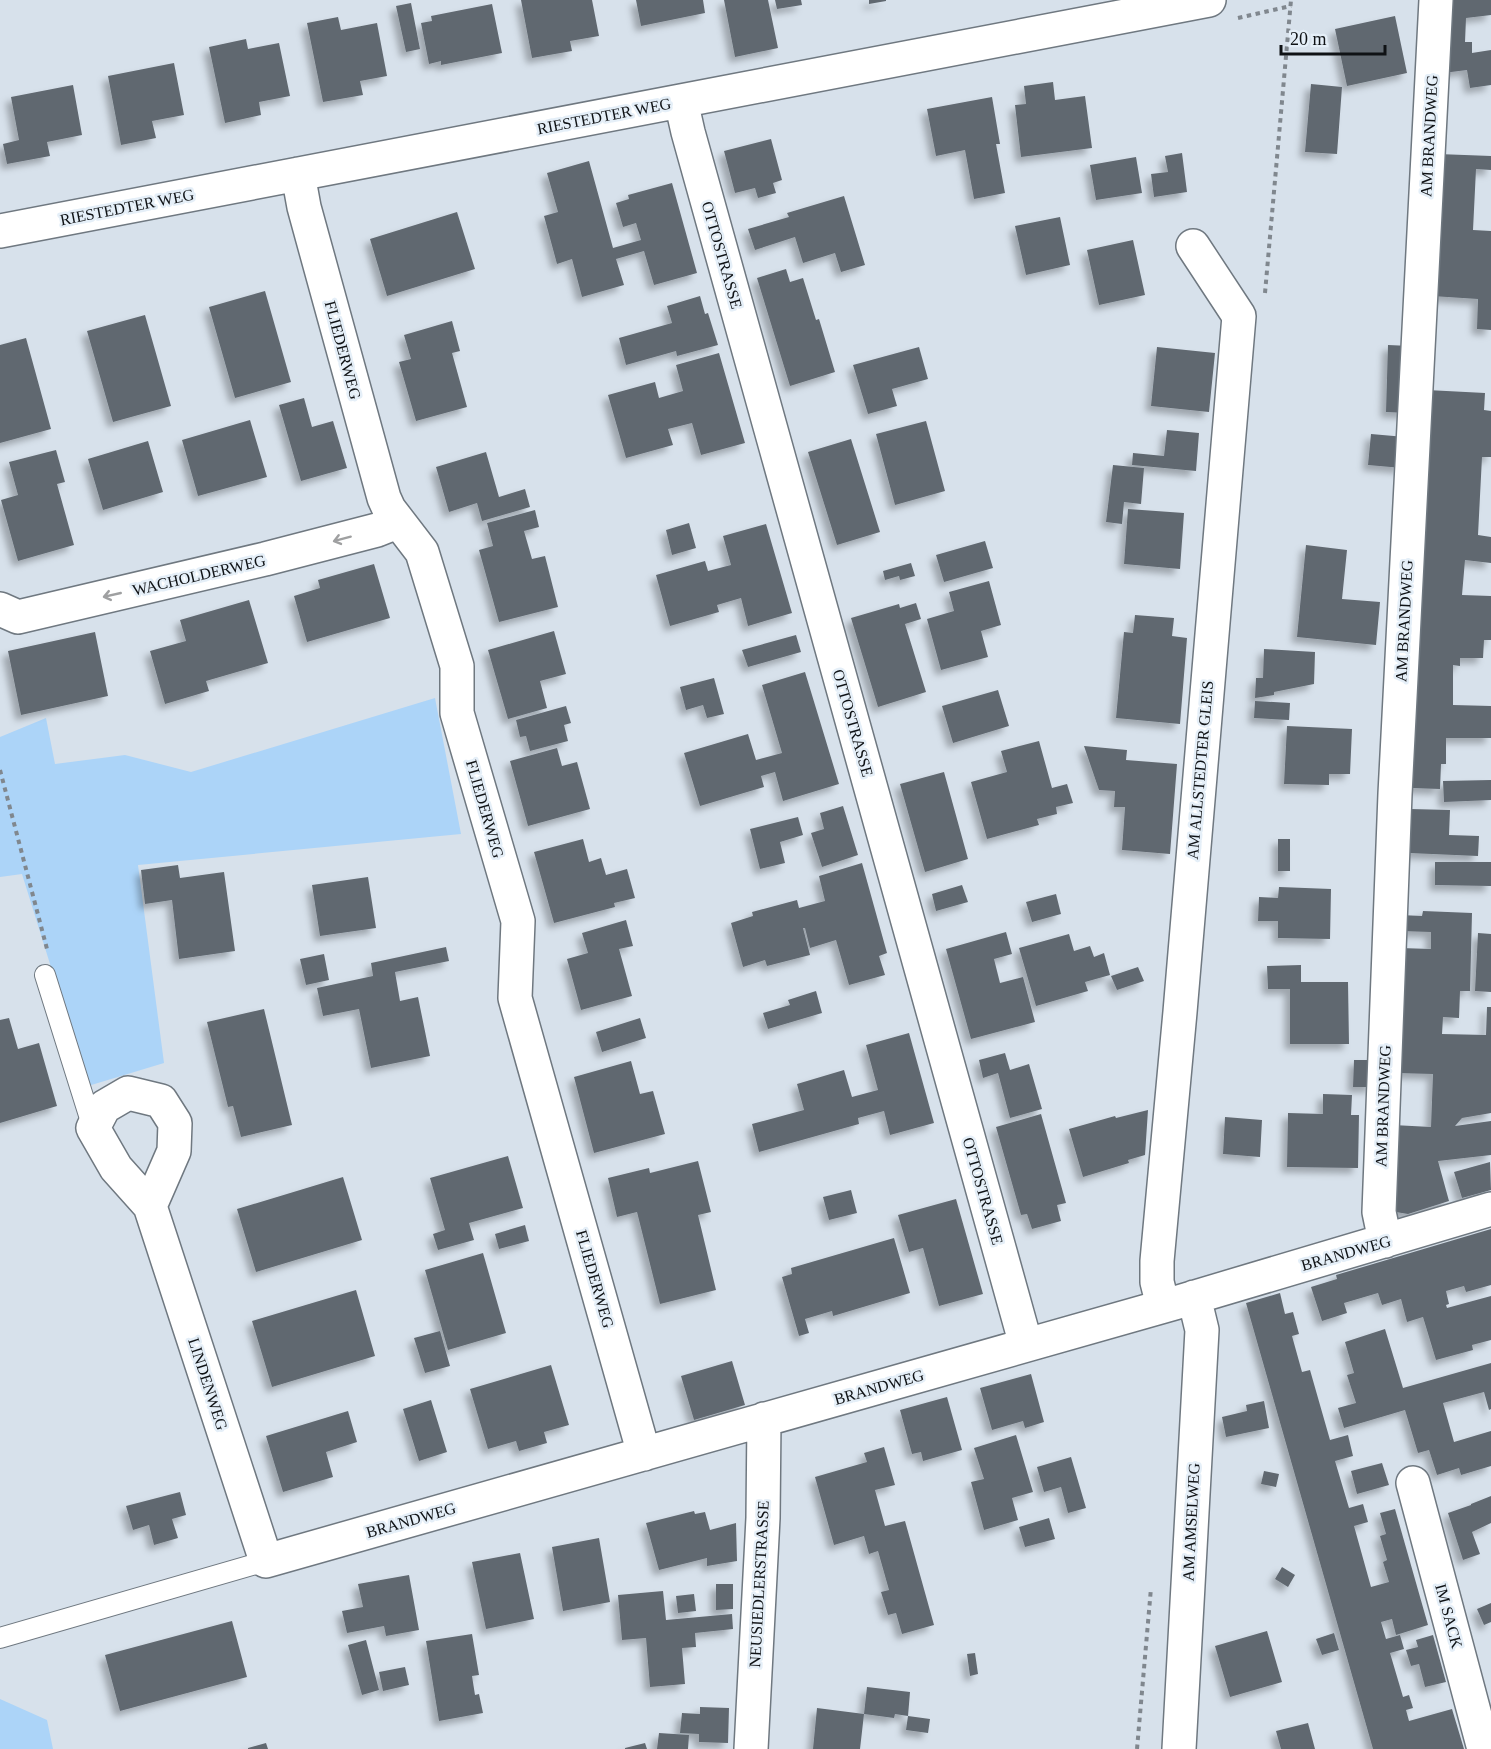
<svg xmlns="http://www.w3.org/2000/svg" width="1491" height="1749" viewBox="0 0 1491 1749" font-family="'Times New Roman',serif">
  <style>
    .green { fill: #acd4f8 }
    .building { fill: #606870; filter: url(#shadow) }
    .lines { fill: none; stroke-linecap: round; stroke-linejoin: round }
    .service-casing { stroke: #6f7880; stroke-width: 22 }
    .minor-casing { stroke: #6f7880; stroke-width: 36 }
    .path { stroke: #80878e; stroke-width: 4; stroke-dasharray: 4.5 4.5; stroke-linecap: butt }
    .service { stroke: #fff; stroke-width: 20 }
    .minor { stroke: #fff; stroke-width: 33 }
    .oneway { stroke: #9fa0a1 }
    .labels { text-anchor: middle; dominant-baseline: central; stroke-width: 5; stroke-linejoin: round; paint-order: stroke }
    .street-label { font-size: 16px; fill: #0f1215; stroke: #e5eff8 }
  </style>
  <defs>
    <filter id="shadow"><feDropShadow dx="-5.5" dy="5.5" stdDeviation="3" flood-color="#0004"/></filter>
  </defs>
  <rect width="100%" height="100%" fill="#d7e1eb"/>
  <path class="green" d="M435,698L461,834L138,865L164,1063L88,1086L22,874L0,877V737L46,718L55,764L125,755L191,772Z
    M0,1699L47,1720L53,1749H0Z"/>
  <path class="building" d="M521,0H592L599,36L570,41L572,51L532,58Z
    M636,0H703L705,13L641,26Z
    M724,0H768L778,48L735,57Z
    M775,0H801L802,5L777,9Z
    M869,0H886V1L869,4Z
    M1445,0H1491V15L1466,18L1465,42H1472V53L1491,50V85L1470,88L1467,70L1443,73Z
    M411,3L420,49L406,52L396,6Z
    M492,4L502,53L441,65V61L429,64L421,23L432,21L431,16Z
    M1395,16L1407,73L1347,86L1335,29Z
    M338,17L341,30L377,23L387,76L360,81L363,95L323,102L307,23Z
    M246,39L248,49L279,43L290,96L259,102L261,115L225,123L209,47Z
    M174,63L184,115L152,121L156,138L121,145L108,76Z
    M1053,82L1055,100L1085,96L1092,148L1021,157L1015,105L1026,104L1024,86Z
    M1311,84L1342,87L1337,154L1305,152Z
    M73,85L82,135L47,142L50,156L7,164L3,144L19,140L11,97Z
    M992,97L1000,144H996L1005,193L974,199L965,150L936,156L927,109Z
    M771,139L782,180L773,183L776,193L758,198L755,188L735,193L724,151Z
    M1182,153L1187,192L1154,197L1151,174L1168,172L1165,156Z
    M1438,154L1491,156V170L1476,169L1473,230L1491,231V330L1477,329L1478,299L1432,296Z
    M1136,157L1142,193L1096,200L1090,165Z
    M589,161L613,248L641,240L636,223L623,227L616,203L629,199L628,195L672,183L697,273L654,285L644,251L616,259L624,285L582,297L572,259L557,264L544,216L558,212L547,173Z
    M844,196L865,265L841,272L835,253L803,263L795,237L755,250L748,229L789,217L787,213Z
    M457,212L475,269L387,296L370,239Z
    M1060,217L1070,265L1026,275L1015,226Z
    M1133,240L1145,295L1099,305L1087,250Z
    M786,269L790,282L803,278L816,320L819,319L835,372L790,386L757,278Z
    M265,291L291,382L235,398L209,307Z
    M700,296L705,314L708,313L718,345L677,356L676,351L626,365L619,338L672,323L667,306Z
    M145,315L171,406L113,422L87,331Z
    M452,321L460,351L452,353L467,407L416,421L399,362L411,359L404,335Z
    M26,338L51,429L0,443V345Z
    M1388,345L1410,346L1408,413L1386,412Z
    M919,347L928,379L892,389L897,406L868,414L853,365Z
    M1157,347L1215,353L1209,412L1151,406Z
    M719,353L745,443L701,455L692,423L668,429L673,445L626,458L608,395L655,382L659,398L683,391L676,365Z
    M1427,390L1485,393L1484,410L1491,411V457H1482L1478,535L1491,537V563L1465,560L1462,595L1491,596V640H1484L1483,658H1460V666L1453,665V705L1491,706V738H1446V764H1441L1440,789L1412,788Z
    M304,398L312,427L333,421L347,468L301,481L279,405Z
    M250,420L267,477L198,496L182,440Z
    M926,421L945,491L895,505L876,434Z
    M1167,430L1199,433L1196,471L1132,465L1133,453L1164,456Z
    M1371,434L1405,437L1402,468L1368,465Z
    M851,439L880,532L837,545L808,452Z
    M148,441L163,492L103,510L88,459Z
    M56,450L65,482L57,484L74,545L18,561L1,500L18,495L9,462Z
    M486,452L499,497L525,489L530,507L482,521L477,503L449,512L436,467Z
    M1113,465L1144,468L1141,504L1124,502L1122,524L1106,522Z
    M1128,509L1184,513L1180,569L1124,564Z
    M535,510L539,527L524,531L532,559L545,556L558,607L499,622L479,550L493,546L487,523Z
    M689,523L696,548L672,555L666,530Z
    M766,524L792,613L748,626L741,598L717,605L719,612L670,626L656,575L705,561L708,571L731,565L723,536Z
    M985,541L993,568L944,582L936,555Z
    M1306,545L1347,550L1342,599L1380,602L1376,645L1297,637Z
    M911,563L915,576L900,580L899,576L885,580L883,571Z
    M374,564L390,618L307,642L294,596L320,588L318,580Z
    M989,581L1001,625L981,631L988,657L941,670L927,619L954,611L949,592Z
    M249,600L268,663L206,681L209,691L165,704L150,651L186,641L180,620Z
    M916,603L921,619L905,624L926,692L878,707L851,618L899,604L900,608Z
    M1135,615L1174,618L1172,636L1187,638L1180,724L1116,718L1124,632L1133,633Z
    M554,631L566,674L540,681L547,708L508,719L488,650Z
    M95,632L108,696L21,715L8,651Z
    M796,635L801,652L748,667L742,650Z
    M1264,649L1315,652L1314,684L1274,692V695L1255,698L1256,678H1263Z
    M805,672L839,784L783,801L775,772L761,776L764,787L700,806L684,753L748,734L756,760L782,753L762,685Z
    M714,678L724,714L707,718L703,705L686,710L680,687Z
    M998,690L1009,726L953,743L942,706Z
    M1255,701L1290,703L1289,720L1254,718Z
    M566,706L571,723L564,725L568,741L530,751L526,736L520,737L516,720Z
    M1287,726L1352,729L1350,774H1329V785L1284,784Z
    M1039,741L1052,788L1067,784L1073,803L1056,807L1057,814L1037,819L1039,825L987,839L971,782L1007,772L1001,751Z
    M1084,746L1127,750L1126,760L1177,764L1170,854L1122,850L1125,807H1114L1115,791L1099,790Z
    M557,748L562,766L577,762L590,809L528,826L510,761Z
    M944,772L968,859L925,872L900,784Z
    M1491,780V800L1444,802L1443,781Z
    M843,806L858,855L822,867L811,833L824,829L820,813Z
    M1410,809L1450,810L1449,835L1479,836L1478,856L1409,853Z
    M798,817L803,835L780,842L785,863L760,869L750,829Z
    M583,839L589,862L601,858L606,875L627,869L635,898L614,903L615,907L554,923L534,852Z
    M1278,839H1290V871H1278Z
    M1435,862H1491V886L1435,885Z
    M862,863L887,953L879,956L885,975L849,985L836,940L810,948L805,928H803L810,955L767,966L765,960L743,967L731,923L753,916L752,912L797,900L799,908L825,901L819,876Z
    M178,865L180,878L224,872L235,951L179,959L172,900L145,904L141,870Z
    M368,877L376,928L320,936L312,885Z
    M962,885L968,902L936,911L932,894Z
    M1279,887L1331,889L1330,939L1278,938V921H1258L1259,897L1278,898Z
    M1056,894L1061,914L1032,922L1026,902Z
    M1423,911L1472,913L1470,991H1460L1459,1018L1443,1017L1442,1034L1486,1035L1487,1007H1491V1113L1462,1118L1455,1126L1491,1121V1155L1438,1161L1449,1201L1408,1214L1390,1211L1393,1125L1431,1127L1433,1074L1396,1073L1400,948L1431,949V932L1400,931V915L1422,916Z
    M626,920L633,946L619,949L632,996L581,1010L567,959L588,953L582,933Z
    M1006,932L1012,954L994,959L1000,983L1023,977L1035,1022L971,1039L946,949Z
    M1478,933L1491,934V992L1475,991Z
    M1069,934L1074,951L1090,946L1094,957L1104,953L1110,975L1085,982L1088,991L1036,1006L1019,948Z
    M446,947L449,961L395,972L400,1001L418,997L430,1056L371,1068L359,1009L323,1016L317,988L373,976L371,963Z
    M324,954L329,980L306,985L300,959Z
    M1301,965V982H1348L1349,1044H1290V989H1268L1267,966Z
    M1138,967L1144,981L1117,990L1111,976Z
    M816,991L822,1013L768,1029L763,1013L790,1005L788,1000Z
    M264,1009L292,1125L241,1137L233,1106L228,1107L207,1022Z
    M9,1018L18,1049L39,1043L57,1106L0,1123V1020Z
    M640,1018L646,1038L602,1052L596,1032Z
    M909,1033L934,1123L890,1135L884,1111L858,1118L859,1124L759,1152L752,1124L804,1110L797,1084L844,1070L852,1097L878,1090L866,1045Z
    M1005,1053L1010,1070L1029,1064L1042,1109L1010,1118L998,1073L983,1078L979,1060Z
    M1354,1060H1373V1087H1353Z
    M631,1061L640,1094L653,1091L665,1134L594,1153L574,1077Z
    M1323,1094L1352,1095L1351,1115H1359L1358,1168L1287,1167L1288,1113L1323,1114Z
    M1148,1110L1145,1155L1128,1160L1129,1163L1083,1177L1069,1129L1115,1116L1116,1118Z
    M1041,1114L1066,1203L1057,1205L1061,1221L1032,1229L1027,1214L1021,1215L996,1127Z
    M1225,1117L1262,1120L1260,1157L1223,1154Z
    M508,1156L523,1208L469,1223L474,1240L438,1250L433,1234L445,1230L430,1178Z
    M698,1161L711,1212L698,1215L716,1290L660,1304L637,1212L617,1217L608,1178L649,1168L650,1173Z
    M1490,1162L1491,1190L1462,1198L1454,1172Z
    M343,1177L362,1240L256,1272L237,1209Z
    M851,1190L857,1213L829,1220L823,1197Z
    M956,1199L983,1294L939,1306L923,1248L909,1252L898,1215Z
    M525,1225L529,1241L499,1249L495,1234Z
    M1491,1229V1285L1466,1292L1464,1286L1446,1291L1449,1304L1446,1305L1447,1308L1491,1296V1340L1472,1345L1473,1350L1436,1360L1423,1317L1407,1322L1401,1299L1382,1305L1378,1293L1344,1303L1347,1313L1322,1321L1311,1287L1337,1279L1336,1275Z
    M894,1238L910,1293L833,1316L832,1311L805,1319L809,1333L799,1336L782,1277L792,1274L791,1268Z
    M483,1253L506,1333L448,1350L425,1270Z
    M356,1290L375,1356L272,1387L252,1321Z
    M1280,1293L1285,1314L1293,1312L1299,1334L1292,1336L1302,1372L1310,1370L1330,1440L1348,1435L1353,1456L1335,1461L1349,1508L1363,1504L1368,1522L1354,1526L1371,1587L1389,1582L1383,1562L1387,1560L1380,1536L1386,1534L1380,1513L1395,1509L1428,1625L1396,1635L1392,1619L1381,1622L1386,1639L1400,1635L1404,1649L1390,1653L1403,1697L1409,1695L1413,1708L1406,1710L1409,1721L1452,1709L1464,1749H1373L1246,1303Z
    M1385,1329L1403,1388L1491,1363V1409L1489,1410L1484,1392L1443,1403L1454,1442L1491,1431V1466L1461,1475L1459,1468L1437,1475L1429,1450L1418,1453L1405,1410L1344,1428L1338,1408L1356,1403L1347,1375L1354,1373L1345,1342Z
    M440,1331L450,1366L425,1373L414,1338Z
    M732,1361L745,1405L694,1420L681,1376Z
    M551,1365L569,1425L544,1432L547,1443L519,1451L516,1441L488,1449L470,1389Z
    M1031,1374L1044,1422L1025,1428L1023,1421L992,1430L980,1388Z
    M947,1397L962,1450L923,1461L921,1452L912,1454L900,1410Z
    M431,1400L447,1452L419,1461L403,1409Z
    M1264,1401L1269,1428L1226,1437L1222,1417L1247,1411L1246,1405Z
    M348,1411L357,1442L326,1452L333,1477L283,1492L266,1436Z
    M1016,1435L1033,1492L1012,1498L1018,1520L984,1530L971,1482L984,1479L974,1448Z
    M884,1447L895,1485L875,1490L885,1526L905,1521L934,1625L902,1634L896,1613L888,1615L881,1592L889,1590L878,1551L869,1554L864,1536L834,1545L815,1477L867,1462L864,1453Z
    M1071,1457L1086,1508L1068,1513L1061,1487L1044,1492L1037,1467Z
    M1382,1463L1389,1485L1357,1494L1351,1471Z
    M1264,1471L1279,1474L1276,1487L1261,1484Z
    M180,1492L186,1515L172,1519L178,1538L154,1545L149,1525L133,1530L126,1506Z
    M1491,1496V1523L1472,1532L1480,1554L1463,1560L1448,1513L1471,1505V1504Z
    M694,1511L695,1514L705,1512L710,1530L736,1523L737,1561L707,1566V1558L659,1570L646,1523Z
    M1049,1518L1055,1539L1025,1547L1019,1527Z
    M599,1538L610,1602L563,1611L552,1547Z
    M520,1553L534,1619L486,1629L472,1562Z
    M1282,1567L1295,1575L1288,1587L1275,1579Z
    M409,1575L419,1630L386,1636L384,1626L347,1633L342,1611L363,1607L358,1584Z
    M716,1584H733V1609L716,1610Z
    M663,1591L666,1620L732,1614L733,1629L695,1633L696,1647L682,1648L685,1684L650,1687L646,1638L622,1640L618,1595Z
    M694,1594L696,1611L678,1613L676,1596Z
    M1491,1603V1622L1484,1625L1477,1609Z
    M232,1621L247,1677L120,1711L105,1655Z
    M1267,1631L1282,1682L1230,1697L1215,1646Z
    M1334,1633L1339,1650L1322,1655L1316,1639Z
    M472,1634L479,1675L472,1676L475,1695L479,1694L483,1713L439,1721L426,1641Z
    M1433,1635L1446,1682L1425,1687L1419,1664L1411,1666L1406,1650L1418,1647L1416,1640Z
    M366,1640L379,1690L362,1695L348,1645Z
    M975,1653L978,1674L970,1676L967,1654Z
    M405,1667L409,1685L383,1691L379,1672Z
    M867,1687L910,1692L908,1716L930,1719L928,1733L906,1730L908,1716L895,1714L894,1718L864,1714Z
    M700,1707L729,1708L728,1743L699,1742V1734L680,1733L682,1713L700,1714Z
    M817,1708L864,1714L860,1749H813Z
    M1308,1723L1315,1749H1281L1276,1731Z
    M659,1733L689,1735L688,1749H657Z
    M266,1743L268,1749H248V1748Z
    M645,1743L647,1749H625V1748Z"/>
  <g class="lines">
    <defs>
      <path id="service" d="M45,975L93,1128
        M0,1638L266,1561"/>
      <path id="minor" d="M681,101L688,132L1026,1345
        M298,174L304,207L384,498L389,509L422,552L457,666V713L518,921L515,998L644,1454
        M0,231L1209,0
        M0,609L18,617L265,559L377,530L387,526L396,519
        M150,1206L116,1168L93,1128L104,1107L128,1093L161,1101L175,1123L174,1151L150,1206L266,1561L1175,1303L1491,1209
        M1385,1241L1379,1212L1395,794L1436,0
        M1163,1306L1157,1282V1261L1180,1012L1239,316L1193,246
        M1413,1483L1484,1749
        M751,1749L763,1518L764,1419
        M1179,1749L1202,1330L1194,1297"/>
    </defs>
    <use href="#service" class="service-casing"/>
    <use href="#minor" class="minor-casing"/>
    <path class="path" d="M1238,18L1291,6
      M1265,293L1291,0
      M0,770L47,949
      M1137,1749L1151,1588"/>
    <use href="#service" class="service"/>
    <use href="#minor" class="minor"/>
  </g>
  <defs><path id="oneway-shaft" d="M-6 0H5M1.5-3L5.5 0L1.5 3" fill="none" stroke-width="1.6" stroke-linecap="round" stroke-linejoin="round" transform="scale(1.5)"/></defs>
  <g class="oneway">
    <use href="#oneway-shaft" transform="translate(342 539) rotate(165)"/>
    <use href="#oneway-shaft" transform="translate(112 595) rotate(167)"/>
  </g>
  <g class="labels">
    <g class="street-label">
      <text transform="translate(604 116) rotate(-11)">RIESTEDTER WEG</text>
      <text transform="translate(1429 136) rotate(-87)">AM BRANDWEG</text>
      <text transform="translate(127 207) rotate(-11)">RIESTEDTER WEG</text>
      <text transform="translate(722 255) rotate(74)">OTTOSTRASSE</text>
      <text transform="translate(343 350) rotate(75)">FLIEDERWEG</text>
      <text transform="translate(199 575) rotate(-13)">WACHOLDERWEG</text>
      <text transform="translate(1404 621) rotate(-87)">AM BRANDWEG</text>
      <text transform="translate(853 723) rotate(74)">OTTOSTRASSE</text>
      <text transform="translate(1200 770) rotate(-85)">AM ALLSTEDTER GLEIS</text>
      <text transform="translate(485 809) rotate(74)">FLIEDERWEG</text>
      <text transform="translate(1383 1106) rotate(-88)">AM BRANDWEG</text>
      <text transform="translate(983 1191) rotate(74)">OTTOSTRASSE</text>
      <text transform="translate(1346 1253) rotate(-16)">BRANDWEG</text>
      <text transform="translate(595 1279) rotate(74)">FLIEDERWEG</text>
      <text transform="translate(208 1384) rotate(72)">LINDENWEG</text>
      <text transform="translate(879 1387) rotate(-16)">BRANDWEG</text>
      <text transform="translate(411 1520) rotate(-16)">BRANDWEG</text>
      <text transform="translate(1191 1522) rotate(-87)">AM AMSELWEG</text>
      <text transform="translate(759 1584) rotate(-87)">NEUSIEDLERSTRASSE</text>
      <text transform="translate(1449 1616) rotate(75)">IM SACK</text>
    </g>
  </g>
  <path d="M1281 45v9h104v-9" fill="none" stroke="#0f1215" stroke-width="3"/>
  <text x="1290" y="45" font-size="18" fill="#0f1215" stroke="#e5eff8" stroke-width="4.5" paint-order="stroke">20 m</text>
</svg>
